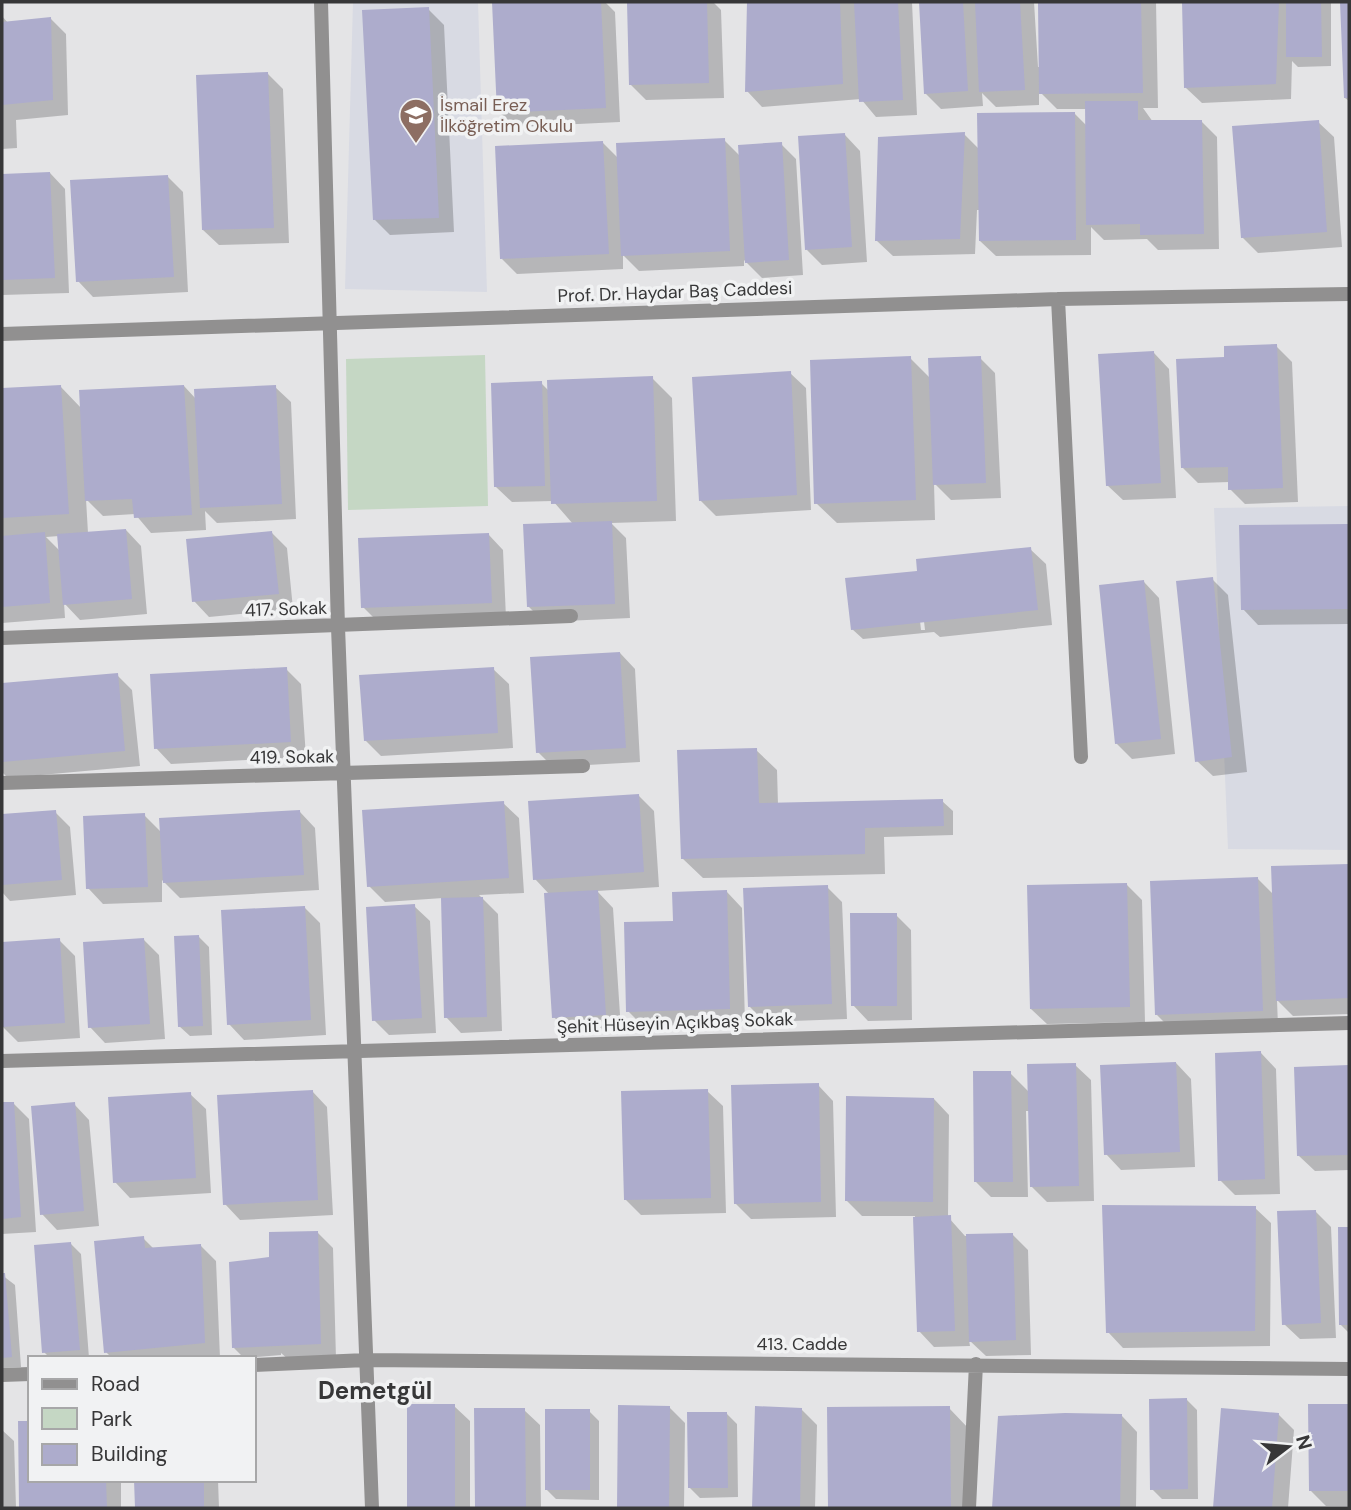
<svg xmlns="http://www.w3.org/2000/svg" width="1351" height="1510" viewBox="0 0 1351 1510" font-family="'DM Sans',sans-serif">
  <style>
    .built { fill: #d8dae3 }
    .green { fill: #c5d7c4 }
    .shadow { fill: #0003; fill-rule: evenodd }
    .building { fill: #adaccc }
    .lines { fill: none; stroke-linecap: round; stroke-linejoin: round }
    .street { stroke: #919090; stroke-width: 14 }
    .labels { text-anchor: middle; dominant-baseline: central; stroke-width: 7; stroke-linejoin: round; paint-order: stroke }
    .education-label { font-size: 18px; fill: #785e54; stroke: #f1f2f3; text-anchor: start }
    .street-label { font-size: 18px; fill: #373738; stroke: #f1f2f3 }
    .district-label { font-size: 24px; font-weight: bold; fill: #373738; stroke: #f1f2f3 }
  </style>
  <rect width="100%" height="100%" fill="#e4e4e6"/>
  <path class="built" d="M353,2H478L487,292L345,289Z
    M1349,506V850L1228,849L1214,508Z"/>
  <path class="green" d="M485,355L488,506L348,510L346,359Z"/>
  <path class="shadow" d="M494,2H605L615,12L620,122L515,127L499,112Z
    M628,2H713L721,10L724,98L646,100L630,84Z
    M749,2H912L917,115L876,117L861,99L762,107L747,91Z
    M920,2H1034L1038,67H1041L1040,2H1156L1158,108H1143L1153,122L1201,121L1217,137L1219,249L1158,250L1147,239L1104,240L1091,227V255L996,256L980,241V210H977L975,254L893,256L877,241L964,134L979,149L1074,113L1087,126V109H1057L1039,91V105L996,107L982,93L983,106L941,109L925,93Z
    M1183,2H1331V66L1298,67L1292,61L1291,99L1202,103L1186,88Z
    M1341,2H1349V101L1345,98Z
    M428,9L444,25L454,232L390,235L375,220Z
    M2,16L8,23L51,19L66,34L68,115L16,120L17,148L2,149Z
    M268,74L283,89L289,243L219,245L203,230Z
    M1318,122L1334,137L1342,247L1258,253L1242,237Z
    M845,135L860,151L867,262L822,265L807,250Z
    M724,140L740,156L781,144L796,159L803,275L762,278L744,260V266L639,271L623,255V269L517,274L502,259L603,143L619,159Z
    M50,173L65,189L69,293L2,295V175Z
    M167,176L183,192L188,292L93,297L78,281Z
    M1276,346L1292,362L1298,502L1245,504L1230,489V482L1198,483L1183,468L1226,359Z
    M1154,353L1169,369L1176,498L1123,500L1107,485Z
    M910,358L931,379L980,358L995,373L1001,498L951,500L934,483L935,520L837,523L816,503Z
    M790,373L806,388L811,510L716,516L700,500Z
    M652,378L672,398L676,521L611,523L626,538L630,618L544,622L528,606L573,524L553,501L512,502L496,487L541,383L549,391Z
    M60,386L82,409L184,386L196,399L275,387L291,402L296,519L217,523L205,511L206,530L151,533L135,514L103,516L86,499L88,533L126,530L141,546L147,614L80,620L64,603L65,618L2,623V390ZM59,536L60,551L46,537Z
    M1349,525V624L1258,625L1243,609L1241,527Z
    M272,533L287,548L293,609L209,617L194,601Z
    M488,534L503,550L506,618L379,623L363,607Z
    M1030,549L1046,564L1052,625L940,637L934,632L863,639L852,629L915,574L921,630H925L917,561Z
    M1212,579L1228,595L1247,772L1213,776L1197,761Z
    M1144,582L1159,598L1175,754L1132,759L1116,743Z
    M620,653L635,669L640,762L553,767L538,752Z
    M286,669L301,684L306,757L171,764L156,748Z
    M493,669L509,684L513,748L381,756L365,740Z
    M117,675L132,690L140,766L8,778L2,772V685Z
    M756,750L777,770L778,805L942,801L953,811V835L884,837L885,874L703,878L682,858Z
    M638,795L654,811L659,887L597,891L613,908L621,1030L569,1033L554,1017L550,895L535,879Z
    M503,803L519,818L524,893L479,895L498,914L502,1031L461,1033L446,1017L443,898L385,902L369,886Z
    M55,812L70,827L76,895L10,901L2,892V816Z
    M300,812L315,828L319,890L180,898L162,880V902L103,904L88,888L144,815L162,833Z
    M1349,865V1014L1293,1016L1277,1000L1278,1026L1172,1030L1157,1015L1258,879L1274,895L1273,868Z
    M1127,885L1142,900L1145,1022L1047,1024L1031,1009Z
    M827,887L842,902L847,1019L765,1022L750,1007Z
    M727,892L742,908L745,1024L643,1026L628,1011L675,923Z
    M414,906L430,921L436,1033L389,1035L374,1020Z
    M305,908L320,923L326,1035L244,1040L229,1024Z
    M896,915L911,930L912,1020L868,1021L853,1005Z
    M199,937L209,947L212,1035L190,1036L179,1026Z
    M59,940L75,956L80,1038L18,1042L3,1027L2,944Z
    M144,940L159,955L165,1039L105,1043L90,1027Z
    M1261,1053L1276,1069L1280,1194L1235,1195L1220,1180Z
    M1176,1063L1191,1079L1195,1167L1121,1170L1106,1154Z
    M1075,1065L1091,1080L1094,1201L1047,1202L1031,1186L1030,1111H1026L1028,1197H991L976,1182L1010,1073L1029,1092Z
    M1349,1067V1170L1315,1171L1299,1156L1296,1069Z
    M818,1085L833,1101L836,1217L751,1219L735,1203Z
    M312,1091L327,1107L333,1215L240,1220L225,1204Z
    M707,1091L723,1106L726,1213L641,1215L625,1199Z
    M190,1094L206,1109L211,1193L130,1198L115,1182Z
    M934,1099L949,1115L948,1217L965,1236L1012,1234L1028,1250L1031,1355L986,1356L969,1340L970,1346L934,1347L919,1331L915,1216H862L846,1200Z
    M13,1103L29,1119L36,1232L2,1234V1104Z
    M74,1104L89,1120L99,1226L57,1230L42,1214Z
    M1255,1208L1271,1223L1270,1346L1123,1348L1108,1332Z
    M1315,1211L1331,1227L1336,1338L1300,1339L1284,1324Z
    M1340,1229H1349V1333L1340,1324Z
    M318,1233L333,1248L336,1359L289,1360L281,1353V1355L244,1358L234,1348L269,1259Z
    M143,1238L154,1249L201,1246L216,1261L220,1358H112L106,1352Z
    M71,1244L81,1254L89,1358H50L44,1352Z
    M2,1275L15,1285L21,1367L2,1368Z
    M1187,1400L1197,1410L1198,1499H1162L1152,1489Z
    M409,1405L454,1406L470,1421V1508H409Z
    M1310,1406H1349V1506H1326L1311,1491Z
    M619,1407H669L685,1423L684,1508H619Z
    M756,1408L801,1409L817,1425L815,1508H754Z
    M949,1408L969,1429L970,1508H830L829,1409Z
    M475,1410H524L540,1425L541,1508H477Z
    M1222,1410L1278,1414L1294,1430L1288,1508H1215Z
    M589,1411L599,1421V1500L556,1499L546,1489Z
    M727,1414L737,1424L738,1497L700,1498L689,1487Z
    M1122,1416L1137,1432L1136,1508H993L999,1417Z
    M19,1423L30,1480H121V1508H20Z
    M2,1430L14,1441L16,1508H2Z
    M136,1480H218L219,1508H137Z"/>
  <path class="building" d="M492,2H601L606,108L497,113Z
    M627,2H707L709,83L629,85Z
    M747,2H840L843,84L745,92Z
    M854,2H898L903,100L859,102Z
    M919,2H963L968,91L924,94Z
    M975,2H1020L1025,90L979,92Z
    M1038,2H1141L1143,93L1039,94Z
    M1182,2H1279L1276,84L1184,88Z
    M1286,2H1321L1322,57H1286Z
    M1340,2H1349V98H1344Z
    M429,7L439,218L373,220L362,10Z
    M51,17L53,100L2,105V22Z
    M268,72L274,228L202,230L196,75Z
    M1085,101H1138V120H1202L1204,234L1140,235V224L1086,225Z
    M1075,112L1076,240L979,241L977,113Z
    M1319,120L1327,232L1241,238L1232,126Z
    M965,132L960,239L875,241L878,137Z
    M845,133L852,247L805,250L798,136Z
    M725,138L730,251L621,256L616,143Z
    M603,141L609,254L500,259L495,146Z
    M782,142L789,260L745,263L738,145Z
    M50,172L55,278L2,280V174Z
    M168,175L174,277L76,282L70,180Z
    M1277,344L1283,488L1228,490V467L1181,468L1176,359L1224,357V346Z
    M1154,351L1161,483L1106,486L1098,354Z
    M911,356L916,500L814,504L810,360Z
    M981,356L986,483L933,485L928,358Z
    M791,371L797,495L699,501L692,377Z
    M653,376L657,501L551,504L547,380Z
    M542,381L545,486L494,487L491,383Z
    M61,385L69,514L2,518V388Z
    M184,385L192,515L134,518L132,499L85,501L79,390Z
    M276,385L282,504L200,508L194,389Z
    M612,521L615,604L527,607L523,524Z
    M1349,524V609L1241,610L1239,525Z
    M126,529L132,599L63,605L57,534Z
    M272,531L279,594L192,602L186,539Z
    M45,532L50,603L2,607V536Z
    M489,533L492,603L361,608L358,538Z
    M1031,547L1038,610L851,630L845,578L917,571L916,559Z
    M1213,577L1232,757L1195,762L1176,581Z
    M1144,580L1161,739L1115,744L1099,585Z
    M620,652L626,748L536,753L530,657Z
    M287,667L291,742L154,749L150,674Z
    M494,667L498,733L364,741L359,675Z
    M118,673L125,751L2,762V683Z
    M757,748L759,803L943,799L944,826L865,828V854L681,859L677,750Z
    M639,794L644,872L533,880L528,801Z
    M504,801L509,878L367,887L362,810Z
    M56,810L62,880L2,885V814Z
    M300,810L304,875L163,883L159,818Z
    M145,813L148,887L86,889L83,816Z
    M1349,864V998L1276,1001L1271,866Z
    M1258,877L1263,1011L1155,1015L1150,881Z
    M1127,883L1130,1007L1030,1009L1027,885Z
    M828,885L832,1004L748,1007L743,888Z
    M598,890L606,1015L552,1018L544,893Z
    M727,890L730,1009L626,1012L624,922L673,921L672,892Z
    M483,897L487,1017L444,1018L441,898Z
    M415,904L422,1018L372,1021L366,907Z
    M305,906L311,1020L227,1025L221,910Z
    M850,913H897V1006H851Z
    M199,935L203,1026L178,1027L174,936Z
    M60,938L65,1023L2,1027V942Z
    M144,938L150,1024L88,1028L83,942Z
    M1261,1051L1265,1179L1218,1181L1215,1053Z
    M1176,1062L1180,1152L1104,1155L1100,1065Z
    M1076,1063L1079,1186L1030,1187L1027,1064Z
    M1349,1065V1155L1297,1156L1294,1067Z
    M973,1071H1011L1013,1182H974Z
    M819,1083L821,1202L734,1204L731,1085Z
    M708,1089L711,1198L624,1200L621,1091Z
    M313,1090L318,1200L223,1205L217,1095Z
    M191,1092L196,1178L113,1183L108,1097Z
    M846,1096L934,1098L933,1202L845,1201Z
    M2,1102H14L21,1217L2,1219Z
    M75,1102L84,1211L40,1215L31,1106Z
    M1102,1205L1256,1206L1255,1331L1106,1333Z
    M1316,1210L1321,1323L1282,1325L1277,1211Z
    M951,1215L955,1331L917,1332L913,1217Z
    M1338,1227H1349V1325H1339Z
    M318,1231L321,1344L232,1348L229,1262L269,1257V1232Z
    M1013,1233L1016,1340L969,1342L966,1234Z
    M144,1236L145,1248L201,1244L205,1343L104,1353L94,1241Z
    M71,1242L80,1350L42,1353L34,1245Z
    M2,1273H5L12,1357L2,1358Z
    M1187,1398L1188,1489L1150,1490L1149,1399Z
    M407,1404H455V1508H407Z
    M1308,1404H1349V1491H1309Z
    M618,1405L670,1406L669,1508H617Z
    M755,1406L802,1408L800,1508H752Z
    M950,1406L951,1508H828L827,1407Z
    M474,1408H525L526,1508H475Z
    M1221,1408L1279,1413L1272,1508H1213Z
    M545,1409H590V1490H545Z
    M687,1412H727L728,1488H688Z
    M1065,1413L1122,1414L1120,1508H992L998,1416Z
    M18,1421H30V1480H106L107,1508H19Z
    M134,1480H204V1508H135Z"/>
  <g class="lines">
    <path class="street" d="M321,2L338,627L372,1508
      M1058,299L1081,757
      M2,334L1058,299L1349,294
      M2,638L571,616
      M2,783L583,766
      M2,1061L1349,1023
      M254,1365L366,1360L1349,1369
      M2,1375L30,1374
      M969,1508L976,1364"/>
  </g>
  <defs>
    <symbol id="school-pin" viewBox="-11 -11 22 30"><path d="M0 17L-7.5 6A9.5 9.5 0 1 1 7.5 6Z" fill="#8d6e63" stroke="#f1f2f3"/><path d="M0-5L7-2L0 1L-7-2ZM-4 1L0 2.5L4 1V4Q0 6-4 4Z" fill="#fff"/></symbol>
  </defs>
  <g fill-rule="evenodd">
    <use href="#school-pin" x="397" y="96" width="38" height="52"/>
  </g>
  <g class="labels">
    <g class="education-label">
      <text x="440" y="105">İsmail Erez<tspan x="440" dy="21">İlköğretim Okulu</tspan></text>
    </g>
    <g class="street-label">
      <text transform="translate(675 292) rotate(-2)">Prof. Dr. Haydar Baş Caddesi</text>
      <text transform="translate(286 609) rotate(-2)">417. Sokak</text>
      <text transform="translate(292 757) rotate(-1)">419. Sokak</text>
      <text transform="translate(675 1023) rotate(-2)">Şehit Hüseyin Açıkbaş Sokak</text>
      <text x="802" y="1344">413. Cadde</text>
    </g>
    <g class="district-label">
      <text x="375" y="1390">Demetgül</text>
    </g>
  </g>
  <rect width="1351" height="1510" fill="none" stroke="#373738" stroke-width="7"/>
  <rect x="28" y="1356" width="228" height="126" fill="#f1f2f3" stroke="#a7a7a8" stroke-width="2"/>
  <rect x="42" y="1379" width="35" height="10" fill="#919090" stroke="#a7a7a8" stroke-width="2"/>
  <text x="91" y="1391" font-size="21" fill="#373738">Road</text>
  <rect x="42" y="1408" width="35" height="21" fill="#c5d7c4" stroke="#a7a7a8" stroke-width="2"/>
  <text x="91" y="1426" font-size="21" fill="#373738">Park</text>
  <rect x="42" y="1444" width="35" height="21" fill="#adaccc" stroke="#a7a7a8" stroke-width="2"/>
  <text x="91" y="1461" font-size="21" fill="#373738">Building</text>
  <g transform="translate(1288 1447) rotate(74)" stroke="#f1f2f3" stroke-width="5" paint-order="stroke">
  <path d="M0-5L12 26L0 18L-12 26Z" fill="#373738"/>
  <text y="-10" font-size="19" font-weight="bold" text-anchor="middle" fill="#373738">N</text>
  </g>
</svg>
